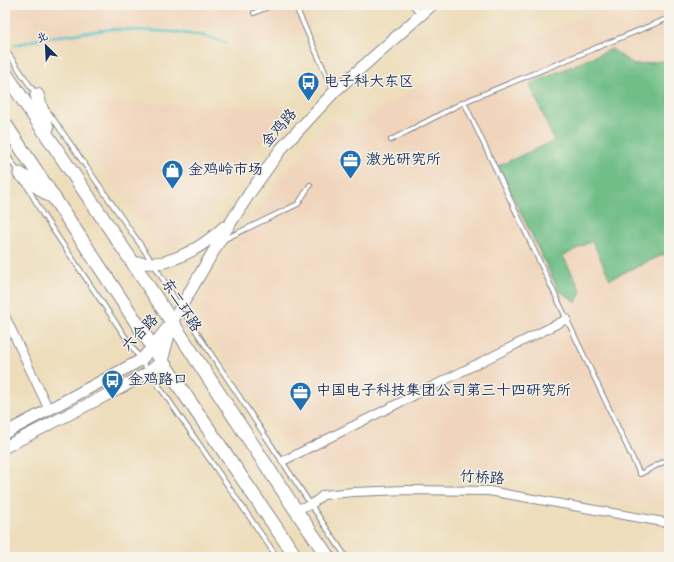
<svg xmlns="http://www.w3.org/2000/svg" width="674" height="562" viewBox="0 0 674 562" font-family="Dekko,'LXGW WenKai TC',sans-serif">
  <style>
    .built { fill: #f0d5bc }
    .forest { fill: #71be88; stroke: #467673 }
    .lines { fill: none; stroke-linecap: round; stroke-linejoin: round }
    .stream { stroke: #56c4cc; stroke-width: 2.5 }
    .service-casing { stroke: #84868c; stroke-width: 6 }
    .minor-casing { stroke: #84868c; stroke-width: 10 }
    .secondary-casing { stroke: #84868c; stroke-width: 13 }
    .primary-casing { stroke: #84868c; stroke-width: 15 }
    .service { stroke: #fff; stroke-width: 4 }
    .minor { stroke: #fff; stroke-width: 8 }
    .secondary { stroke: #fff; stroke-width: 11 }
    .primary { stroke: #fff; stroke-width: 13 }
    .labels { text-anchor: middle; dominant-baseline: central; stroke-width: 3; stroke-linejoin: round; paint-order: stroke }
    .poi-label { font-size: 15px; fill: #1b2f5e; stroke: #f7f3e8; text-anchor: start }
    .street-label { font-size: 15px; fill: #1b2f5e; stroke: #f7f3e8 }
  </style>
  <rect width="100%" height="100%" fill="#f7f3e8"/>
  <filter id="ink" filterUnits="userSpaceOnUse"><feTurbulence type="fractalNoise" baseFrequency=".025" numOctaves="2"/><feDisplacementMap in="SourceGraphic" scale="8" xChannelSelector="R" yChannelSelector="G"/><feConvolveMatrix kernelMatrix="1 2 1 2 8 2 1 2 1" color-interpolation-filters="sRGB"/></filter>
  <filter id="wash" filterUnits="userSpaceOnUse"><feTurbulence type="fractalNoise" baseFrequency=".012" numOctaves="4" result="noise"/><feDisplacementMap in="SourceGraphic" scale="16" xChannelSelector="R" yChannelSelector="G"/><feGaussianBlur stdDeviation="0.9" result="paint"/><feColorMatrix in="noise" values="0 0 0 0 0 0 0 0 0 0 0 0 0 0 0 0 0 1.4 0 .05"/><feComposite in="paint" operator="in"/></filter>
  <g filter="url(#wash)">
    <rect width="100%" height="100%" fill="#edddbb"/>
    <path class="built" d="M5,5H302L312,27L243,57L229,29L145,28L36,44L28,35L21,37L5,18Z
      M613,5H669V510L600,496L524,476L409,474L317,486L247,392L200,321L204,290L230,249L273,187L333,118L344,131L431,79Z
      M98,102L292,108L261,144L188,238L174,249L158,246L74,127L94,112Z"/>
    <path class="forest" d="M612,49L634,65L669,60V252L610,279L592,241L563,256L581,291L576,303L571,298L559,291L498,166L554,141L530,84Z"/>
    <g class="lines">
      <path class="stream" d="M15,45L44,38L112,29L175,32L205,36L225,43"/>
    </g>
  </g>
  <g filter="url(#ink)">
    <g class="lines">
      <defs>
        <path id="service" d="M295,5L334,92
          M412,5L420,14
          M254,13L272,5
          M5,49L35,93
          M464,102L640,474L669,459
          M47,110L153,263L180,307L311,505L346,557
          M391,140L464,102L669,18
          M5,152L19,173
          M26,184L43,215L141,360L277,557
          M223,240L298,204L310,185"/>
        <path id="minor" d="M5,316L49,410
          M283,461L567,319
          M295,509L311,505L323,495L353,492L406,490L489,491L669,523"/>
        <path id="secondary" d="M133,263C143,263 154,264 164,262C186,256 208,242 224,227
          M5,433L141,360L153,346L172,322L226,230L249,194L281,149L334,92L432,5
          M5,447L124,386L149,372L162,361L171,327"/>
        <path id="primary" d="M5,73L133,263L295,509L328,557
          M37,95L47,128
          M5,124L162,361L296,557
          M20,174L49,195"/>
      </defs>
      <use href="#service" class="service-casing"/>
      <use href="#minor" class="minor-casing"/>
      <use href="#secondary" class="secondary-casing"/>
      <use href="#primary" class="primary-casing"/>
      <use href="#service" class="service"/>
      <use href="#minor" class="minor"/>
      <use href="#secondary" class="secondary"/>
      <use href="#primary" class="primary"/>
    </g>
  </g>
  <defs>
    <symbol id="bus-pin" viewBox="-11 -11 22 30"><path d="M0 17L-7.5 6A9.5 9.5 0 1 1 7.5 6Z" fill="#1f6fb2" stroke="#f7f3e8"/><path d="M-5-6H5V4H4V6H2V4H-2V6H-4V4H-5ZM-3.5-4V0h7V-4ZM-3.5 1.2v1.5H-2V1.2ZM2 1.2v1.5H3.5V1.2Z" fill="#fff"/></symbol>
    <symbol id="office-pin" viewBox="-11 -11 22 30"><path d="M0 17L-7.5 6A9.5 9.5 0 1 1 7.5 6Z" fill="#1f6fb2" stroke="#f7f3e8"/><path d="M-6-3h4V-5.5h4V-3h4V5H-6ZM-1-4.5V-3h2v-1.5ZM-6 0V1H6V0Z" fill="#fff"/></symbol>
    <symbol id="shop-pin" viewBox="-11 -11 22 30"><path d="M0 17L-7.5 6A9.5 9.5 0 1 1 7.5 6Z" fill="#1f6fb2" stroke="#f7f3e8"/><path d="M-5-2.5h2.3a2.7 3.5 0 0 1 5.4 0H5L5.5 6h-11ZM-1.5-2.5h3a1.5 2.3 0 0 0-3 0Z" fill="#fff"/></symbol>
  </defs>
  <g fill-rule="evenodd">
    <use href="#bus-pin" x="296" y="70" width="25" height="34"/>
    <use href="#office-pin" x="338" y="148" width="25" height="34"/>
    <use href="#shop-pin" x="160" y="158" width="25" height="34"/>
    <use href="#bus-pin" x="100" y="368" width="25" height="34"/>
    <use href="#office-pin" x="288" y="380" width="25" height="34"/>
  </g>
  <g class="labels">
    <g class="poi-label">
      <text x="324" y="83">电子科大东区</text>
      <text x="366" y="161">激光研究所</text>
      <text x="188" y="171">金鸡岭市场</text>
      <text x="128" y="381">金鸡路口</text>
      <text x="316" y="392">中国电子科技集团公司第三十四研究所</text>
    </g>
    <g class="street-label">
      <text transform="translate(280 129) rotate(-49)">金鸡路</text>
      <text transform="translate(180 306) rotate(57)">东二环路</text>
      <text transform="translate(141 334) rotate(-46)">六合路</text>
      <text transform="translate(482 479) rotate(4)">竹桥路</text>
    </g>
  </g>
  <rect width="674" height="562" fill="none" stroke="#f7f3e8" stroke-width="20"/>
  <g transform="translate(46 46) rotate(336)" stroke="#f7f3e8" stroke-width="3" paint-order="stroke">
  <path d="M0-3L7 15L0 10L-7 15Z" fill="#1b2f5e"/>
  <text y="-6" font-size="11" font-weight="bold" text-anchor="middle" fill="#1b2f5e">北</text>
  </g>
</svg>
